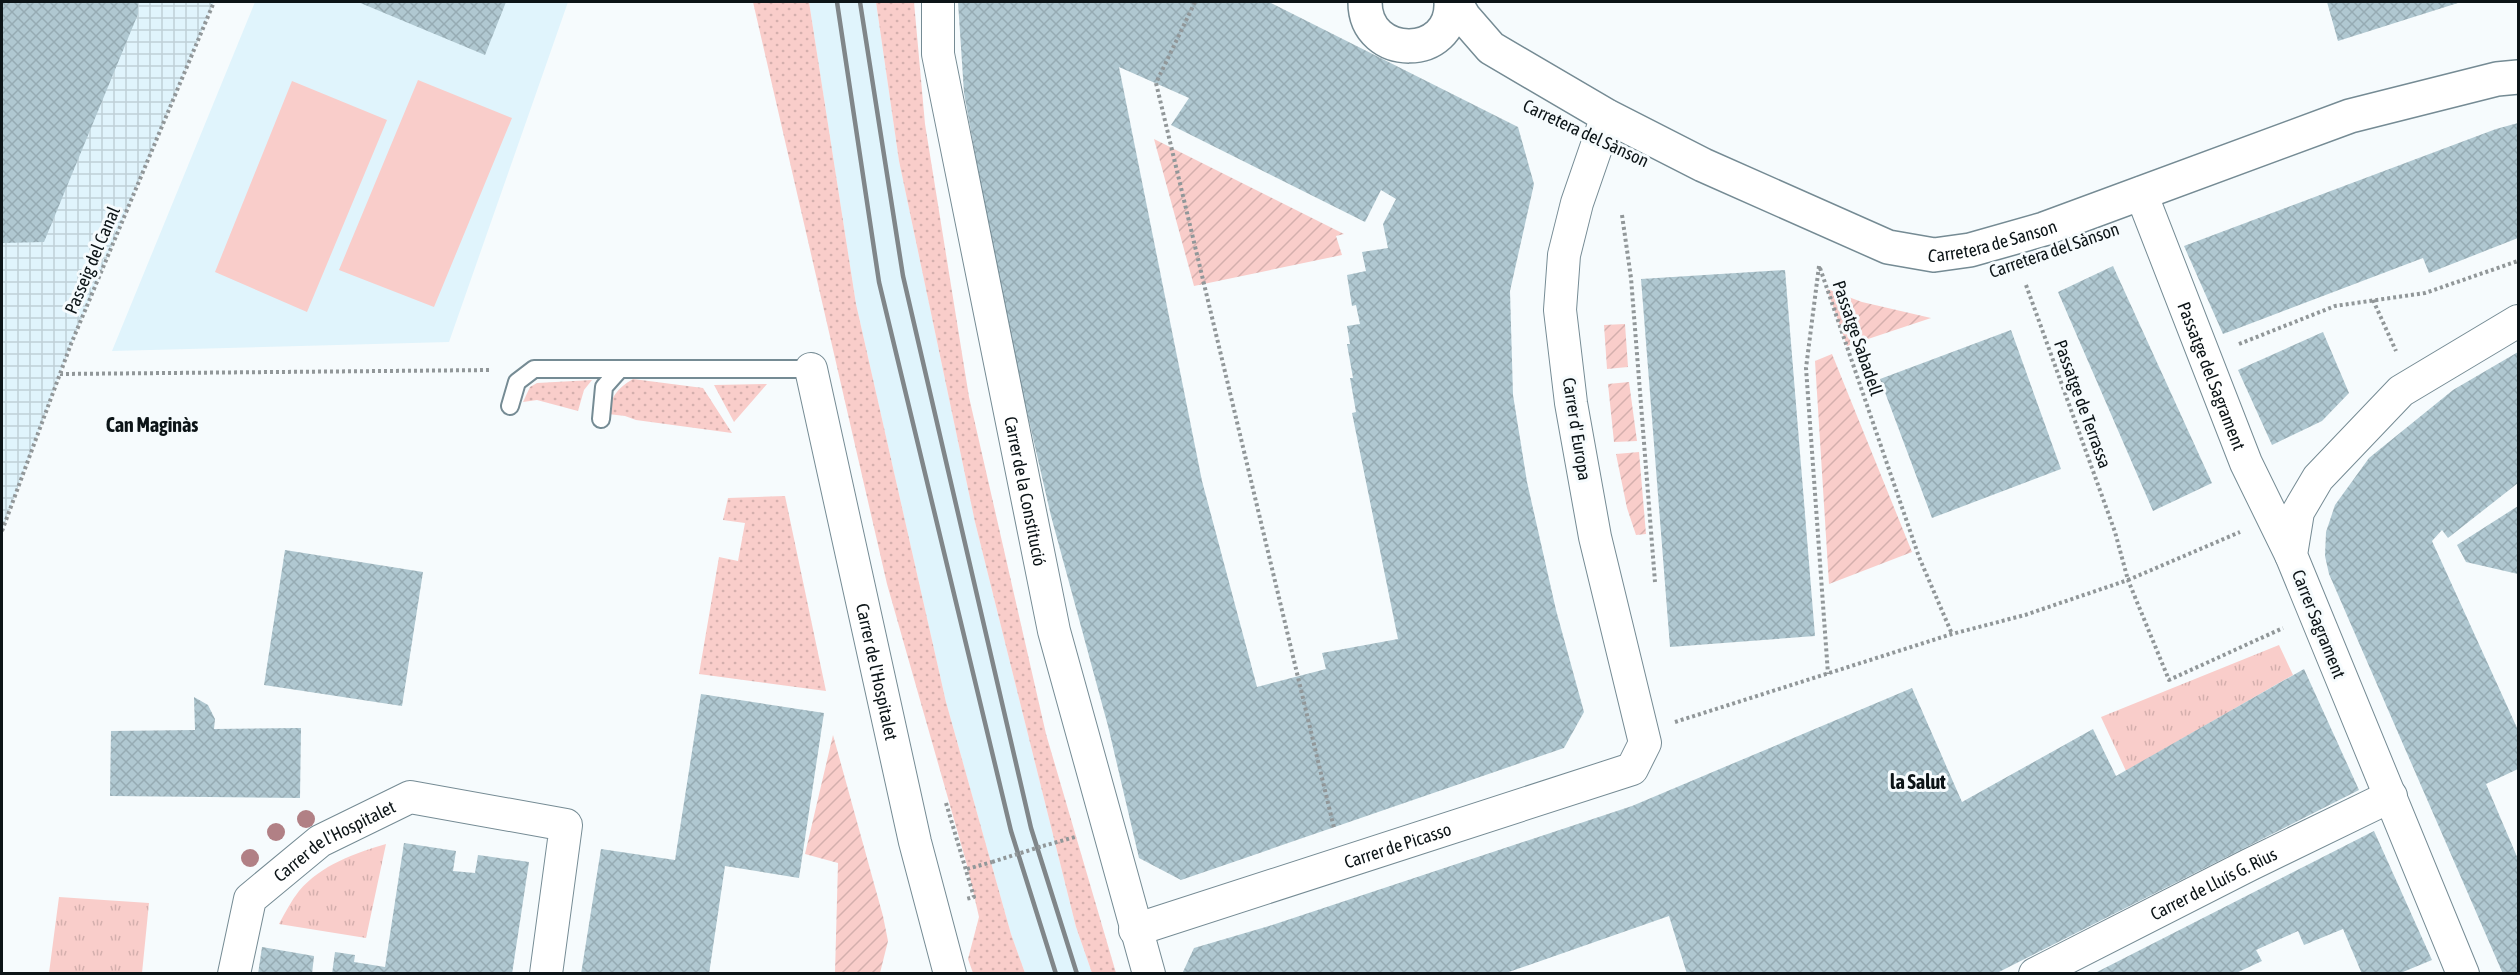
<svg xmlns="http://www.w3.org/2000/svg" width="2520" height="975" viewBox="0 0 2520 975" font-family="'Asap Condensed',sans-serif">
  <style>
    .built { fill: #e0f4fc }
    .industrial { fill: url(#industrial-grid) }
    .grass { fill: url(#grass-dots) }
    .park { fill: url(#park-tufts) }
    .garden { fill: url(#garden-furrows) }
    .pitch { fill: #f9cdca }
    .building { fill: url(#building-cross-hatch); fill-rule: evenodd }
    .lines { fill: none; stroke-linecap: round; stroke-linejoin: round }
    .service-casing { stroke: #758b94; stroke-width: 20 }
    .minor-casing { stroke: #758b94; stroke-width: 34 }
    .tertiary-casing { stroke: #758b94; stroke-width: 36 }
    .path { stroke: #919799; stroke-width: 4; stroke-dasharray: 3 3; stroke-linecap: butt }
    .service { stroke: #fff; stroke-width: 16 }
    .minor { stroke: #fff; stroke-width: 32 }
    .tertiary { stroke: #fff; stroke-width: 33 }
    .rail { stroke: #808689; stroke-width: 4.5 }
    .path-bridge { stroke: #919799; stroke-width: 4; stroke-dasharray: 3 3; stroke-linecap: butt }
    .tree { fill: #b18085 }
    .labels { text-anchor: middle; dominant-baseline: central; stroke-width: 6; stroke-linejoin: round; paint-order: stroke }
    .street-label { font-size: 18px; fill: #0c1417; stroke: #f6fbfd }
    .neighbourhood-label { font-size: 20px; font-weight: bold; fill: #0c1417; stroke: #f6fbfd }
  </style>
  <defs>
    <pattern id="industrial-grid" width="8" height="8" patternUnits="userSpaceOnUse" patternTransform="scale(1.5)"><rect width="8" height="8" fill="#e0f4fc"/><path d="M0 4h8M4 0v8" fill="none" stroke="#bfd0d7"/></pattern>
    <pattern id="grass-dots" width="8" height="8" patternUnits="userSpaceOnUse" patternTransform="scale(1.5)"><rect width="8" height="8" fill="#f9cdca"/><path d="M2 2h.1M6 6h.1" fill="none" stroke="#d4afad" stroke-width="1.8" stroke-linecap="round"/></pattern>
    <pattern id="park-tufts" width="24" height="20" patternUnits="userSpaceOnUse" patternTransform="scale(1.5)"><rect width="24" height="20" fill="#f9cdca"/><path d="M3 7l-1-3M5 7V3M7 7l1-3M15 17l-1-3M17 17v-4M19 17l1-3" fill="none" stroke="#d4afad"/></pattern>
    <pattern id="garden-furrows" width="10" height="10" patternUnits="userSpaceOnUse" patternTransform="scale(1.5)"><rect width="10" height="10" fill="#f9cdca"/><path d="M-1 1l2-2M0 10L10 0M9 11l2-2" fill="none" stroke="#d4afad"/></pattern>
    <pattern id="building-cross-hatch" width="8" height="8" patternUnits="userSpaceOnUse" patternTransform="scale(1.5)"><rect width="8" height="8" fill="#b0c8d1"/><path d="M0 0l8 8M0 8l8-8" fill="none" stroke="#96abb3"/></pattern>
  </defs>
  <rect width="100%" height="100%" fill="#f6fbfd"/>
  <path class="built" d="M255,2H568L449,342L112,351Z
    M809,2H876L899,161L975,522L1076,927L1092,973H1025L1011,934L946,702L856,304Z"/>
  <path class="industrial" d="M2,2H214L71,344L2,531Z"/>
  <path class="grass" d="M753,2H809L856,304L946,702L1011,934L1025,973H973L968,959L979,917L967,865L887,584Z
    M876,2H914L925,124L969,397L1046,734L1116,973H1092L1076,927L975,522L899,161Z
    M633,379L703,388L732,433L636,420L625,416L608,414C611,396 618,388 633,379Z
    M592,380L584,390L578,411L537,400L523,402L530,387L537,383Z
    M767,384L734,422L714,385Z
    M785,496L826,691L699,674L719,557L738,561L745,523L723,520L728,498Z"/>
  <path class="park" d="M2279,645L2293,675L2126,771L2101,717Z
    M386,844L366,938L279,924C285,913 291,901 299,891C321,865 355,853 386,844Z
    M59,897L149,903L142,973H49Z"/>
  <path class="garden" d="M1154,139L1344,234L1336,236L1342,255L1194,286Z
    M1827,289L1862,302L1931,318L1847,346Z
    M1625,324L1628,367L1607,369L1604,325Z
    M1832,354L1912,552L1829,584L1815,361Z
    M1629,382L1637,441L1614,442L1608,384Z
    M1639,452L1646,534L1636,535L1627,508L1616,454Z
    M833,735L883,916L888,941L880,973H835L838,863L805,854Z"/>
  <path class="pitch" d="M418,80L512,118L434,307L339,270Z
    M292,81L387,120L307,312L215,272Z"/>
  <path class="building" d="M2,2H138V14L44,242L2,243Z
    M358,2H506L485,55Z
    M958,2H1269L1518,127L1534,184L1510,291L1513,395L1527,482L1556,610L1584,712L1564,748L1181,880L1139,858L1108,726L1051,516L1003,308L964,93ZM1119,67L1189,98L1171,125L1365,222L1381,190L1396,199L1383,224L1388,248L1362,252L1366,271L1347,275L1352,306L1356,305L1360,324L1347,326L1350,344H1347L1353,378H1350L1356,412L1352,413L1398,639L1322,653L1326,669L1257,687L1202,481Z
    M2327,2H2461L2338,41Z
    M2518,123V238L2429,273L2423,258L2223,334L2184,246L2496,129Z
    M2113,266L2212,483L2153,511L2058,292Z
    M1785,270L1815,636L1670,647L1641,279Z
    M2011,330L2061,469L1932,518L1880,379Z
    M2323,332L2349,393L2322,421L2272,445L2238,370Z
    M2518,352V483L2448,538L2442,530L2432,541L2518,730V769L2486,784L2518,859V974H2503L2329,574L2325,556L2326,532L2335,505L2369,458L2453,390Z
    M2518,506V574L2466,562L2457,545Z
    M285,550L423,572L402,706L264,685Z
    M2304,669L2359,790L1995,974H1687L1669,916L1503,974H1182L1194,948L1269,926L1632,806L1912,688L1962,802L2093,729L2116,776Z
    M701,694L824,713L799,878L725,866L709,974H581L601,849L675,860Z
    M194,697L208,705L215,719L214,729L301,728L300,798L110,796L111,731L195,730Z
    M2374,831L2432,960L2398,974H2362L2343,929L2304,945L2298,931L2256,950L2262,961L2234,974H2093Z
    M404,843L456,851L453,871L475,873L478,855L529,862L512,974H332L335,952L355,955L354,962L385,967Z
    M262,947L314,956L312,974H258Z"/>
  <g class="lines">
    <defs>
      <path id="service" d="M510,406L517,382L534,369H811
        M601,419L604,387L620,369"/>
      <g id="minor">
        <path id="s1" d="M938,2V54L1054,631L1149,974"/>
        <path id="s2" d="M2141,193L2246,463L2291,555"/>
        <path id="s3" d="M811,369L915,842L950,974"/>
        <path id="s4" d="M1135,930L1632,769L1645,743L1595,537L1571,403L1560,310L1564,255L1577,203L1607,116"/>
        <path id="s5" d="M234,974L250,899L320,841L410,797L566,825L546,974"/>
        <path id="s6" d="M2035,974L2249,865L2391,796"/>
        <path d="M2463,974L2291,555L2298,512L2318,478L2401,391L2518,321"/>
      </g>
      <g id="tertiary">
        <path d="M1365,2C1365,61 1454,60 1451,2"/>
        <path id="s7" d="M1455,2L1464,17L1491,48L1607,116L1703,165L1888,247L1934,255L1970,250L2044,229L2350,116L2497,79L2518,77"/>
      </g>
    </defs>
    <use href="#service" class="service-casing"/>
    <use href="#minor" class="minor-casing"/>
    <use href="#tertiary" class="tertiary-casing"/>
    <path class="path" d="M1195,2L1156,83L1334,828
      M1622,215L1631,278L1655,582
      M1819,266L1806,368L1828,674
      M1820,268L1919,557L1952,634
      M2026,285L2115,532L2128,580L2240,532
      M2373,300L2396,351
      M2239,344L2335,306L2425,293L2518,261
      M60,374L491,370
      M2,531L71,344L214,2
      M1675,722L1952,634L2025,615L2128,580L2169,680L2283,628
      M946,803L974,897L966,899
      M1043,846L1075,837
      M967,869L992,862"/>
    <use href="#service" class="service"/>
    <use href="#minor" class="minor"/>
    <use href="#tertiary" class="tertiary"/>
    <path class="rail" d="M837,2L879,282L1011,831L1056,974
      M860,2L903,276L1031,828L1077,974"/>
    <path class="path-bridge" d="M992,862L1043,846"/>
  </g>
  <g class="tree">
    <circle cx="306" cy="819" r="9"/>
    <circle cx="276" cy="832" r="9"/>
    <circle cx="250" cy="858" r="9"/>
  </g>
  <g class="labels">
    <g class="street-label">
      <text transform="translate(1586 133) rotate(25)">Carretera del Sànson</text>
      <text stroke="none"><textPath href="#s7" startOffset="610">Carretera de Sanson</textPath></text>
      <text transform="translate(2054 250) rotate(-19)">Carretera del Sànson</text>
      <text transform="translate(92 260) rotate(-67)">Passeig del Canal</text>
      <text transform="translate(1858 338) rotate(71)">Passatge Sabadell</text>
      <text stroke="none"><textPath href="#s2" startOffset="196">Passatge del Sagrament</textPath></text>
      <text transform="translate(2083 404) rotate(70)">Passatge de Terrassa</text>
      <text transform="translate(1577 429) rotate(81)">Carrer d' Europa</text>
      <text stroke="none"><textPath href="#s1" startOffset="498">Carrer de la Constitució</textPath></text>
      <text transform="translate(2319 624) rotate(68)">Carrer Sagrament</text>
      <text stroke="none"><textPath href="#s3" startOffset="310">Carrer de l'Hospitalet</textPath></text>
      <text stroke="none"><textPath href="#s5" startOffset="180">Carrer de l'Hospitalet</textPath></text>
      <text stroke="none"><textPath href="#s4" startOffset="276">Carrer de Picasso</textPath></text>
      <text stroke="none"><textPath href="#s6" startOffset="200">Carrer de Lluís G. Rius</textPath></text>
    </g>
    <g class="neighbourhood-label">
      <text x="152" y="424">Can Maginàs</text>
      <text x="1918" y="781">la Salut</text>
    </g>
  </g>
  <rect width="2520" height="975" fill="none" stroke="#0c1417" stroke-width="6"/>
</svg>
